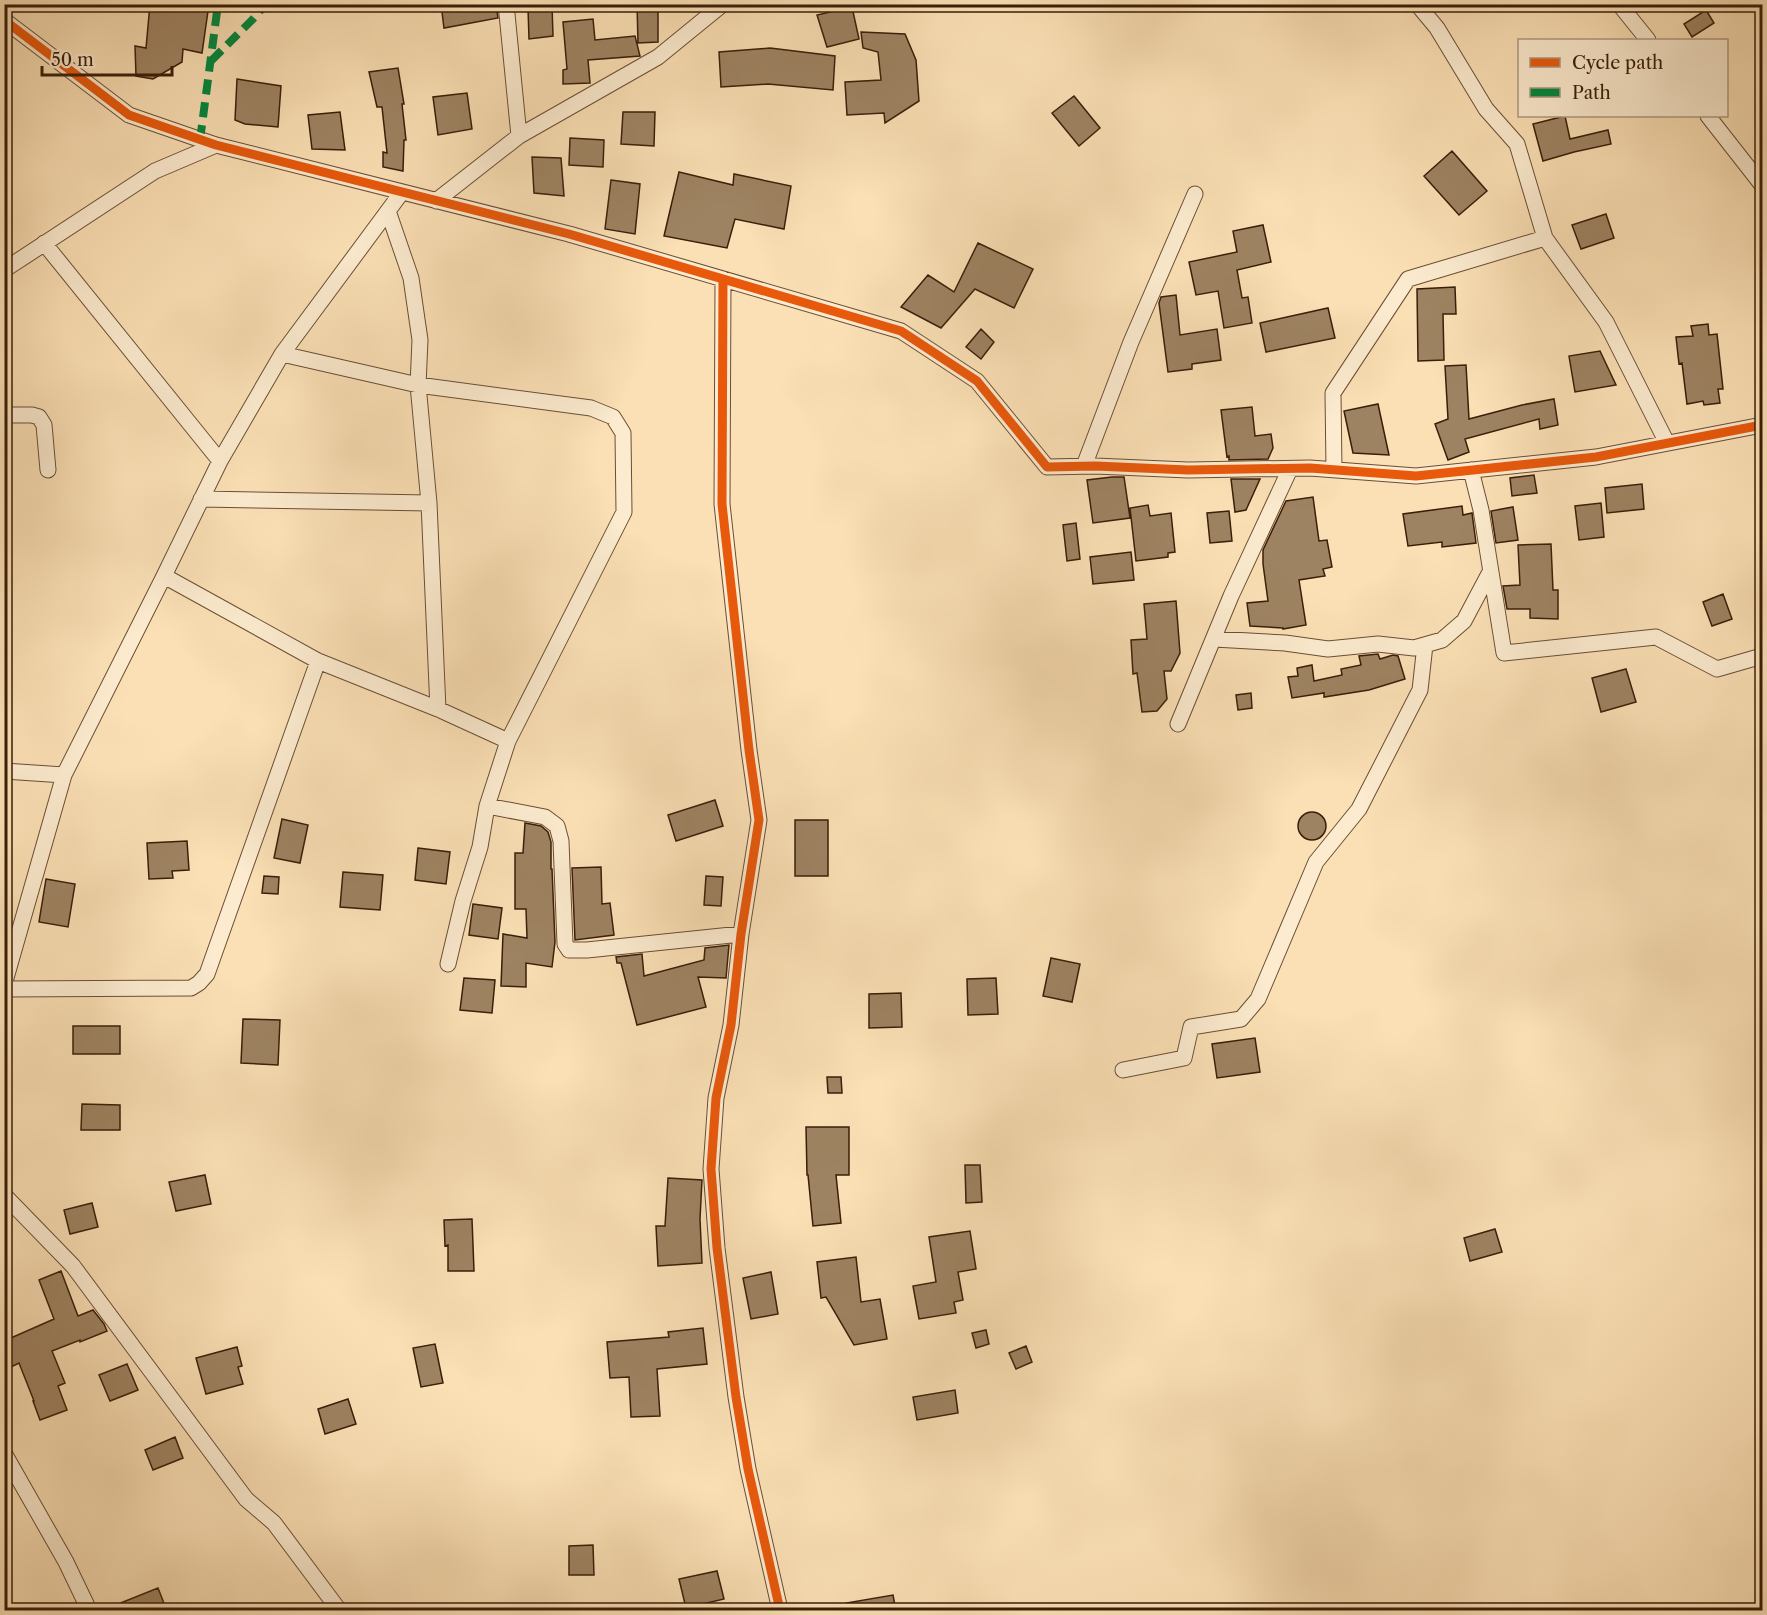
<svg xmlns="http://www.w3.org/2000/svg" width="1767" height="1615" viewBox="0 0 1767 1615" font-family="'Libre Caslon Text',serif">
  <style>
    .building { fill: #9e8362; stroke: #391e09; stroke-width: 1.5 }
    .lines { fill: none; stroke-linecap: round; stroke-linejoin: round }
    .minor-casing { stroke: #6a4e34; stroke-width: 17 }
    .minor { stroke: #fcebcf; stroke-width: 15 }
    .quiet { stroke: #00873e; stroke-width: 8; stroke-dasharray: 15 8; stroke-linecap: butt }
    .cycleway-casing { stroke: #fcebcf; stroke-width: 13 }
    .cycleway { stroke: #e8590c; stroke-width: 9 }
  </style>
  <rect width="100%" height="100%" fill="#fbe0b5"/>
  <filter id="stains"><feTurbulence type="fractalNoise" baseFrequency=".00333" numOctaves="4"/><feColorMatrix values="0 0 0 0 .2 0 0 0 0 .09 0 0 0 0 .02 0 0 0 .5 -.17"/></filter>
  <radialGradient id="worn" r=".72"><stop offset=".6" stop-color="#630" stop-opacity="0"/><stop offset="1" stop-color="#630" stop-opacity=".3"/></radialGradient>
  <path class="building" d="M150,4H209L202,53L183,49L182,62L153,79L136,76L135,46L146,48Z
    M441,4H496L498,18L444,28Z
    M637,4H658V42L638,43Z
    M552,5L553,36L529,39L528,8Z
    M852,7L859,39L827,47L817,15Z
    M1706,10L1714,23L1692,37L1684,24Z
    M593,19L595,40L635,36L640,56L588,60L590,83L563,84V70L567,69L563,22Z
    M861,32L905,34L916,60L919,101L885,123L884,113L847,115L845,82L881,80L878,52L863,48Z
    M770,48L835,56L833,90L768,84L721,87L719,52Z
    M398,68L404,104H402L406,140H404L403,171L383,167V152L387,153L382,107H377L369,72Z
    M237,79L281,86L278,127L245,124L235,120Z
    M467,93L472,129L438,135L433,97Z
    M1074,96L1100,128L1079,146L1052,113Z
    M340,112L345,150L312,149L308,115Z
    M623,112H655L654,146L621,144Z
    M1565,116L1570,139L1608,130L1611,144L1574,152L1543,161L1533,124Z
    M570,138L604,140L603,167L569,165Z
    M1452,151L1487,191L1459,215L1424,176Z
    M532,157L561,158L564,196L534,193Z
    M679,172L733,185L734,174L791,186L784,229L735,219L727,248L664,236Z
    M611,180L640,184L635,234L605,229Z
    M1606,214L1614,238L1581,249L1572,225Z
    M1263,225L1271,262L1237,270L1242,298L1248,297L1252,323L1224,328L1218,291L1196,295L1189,262L1237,252L1233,231Z
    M978,243L1033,269L1014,308L975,289L941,328L901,307L928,275L954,292Z
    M1455,287L1456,314H1443L1444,360L1418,361L1417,289Z
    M1176,295L1180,335L1217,329L1221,360L1192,364V369L1168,372L1159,303L1161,297Z
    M1328,308L1335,338L1266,352L1260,323Z
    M1708,324L1709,335L1717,334L1723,389H1718L1720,403L1704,405L1703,401L1687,404L1682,363L1679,364L1676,337L1693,336L1691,326Z
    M981,329L994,342L981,359L966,347Z
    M1600,351L1616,385L1575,392L1569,356Z
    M1466,365L1469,419L1522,405L1554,399L1558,425L1540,429L1539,419L1465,439L1469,452L1448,460L1435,424L1448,419L1445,366Z
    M1378,404L1389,455L1353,453L1344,411Z
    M1252,407L1255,436L1271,434L1273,448L1268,459L1229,460V456L1227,457L1221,410Z
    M1534,475L1537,493L1512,496L1510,478Z
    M1112,477H1124L1130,518L1093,523L1087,480Z
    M1231,479H1260L1246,510L1235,512Z
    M1642,484L1644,509L1607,513L1605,488Z
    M1313,497L1319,541L1327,540L1332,567L1323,569L1325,576L1299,580L1306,625L1283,629V628L1250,626L1247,603L1268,601L1263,564V550L1286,501Z
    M1601,503L1604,537L1579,540L1575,506Z
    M1148,505L1150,516L1171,513L1175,552L1168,553V557L1136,561L1130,508Z
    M1462,506L1463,515L1472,513L1476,543L1442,547V542L1408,546L1403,514Z
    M1513,507L1518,540L1496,543L1491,511Z
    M1229,511L1232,541L1210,543L1207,513Z
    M1076,523L1080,559L1067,561L1063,525Z
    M1551,544L1553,590H1558V619L1530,618V609H1507L1503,586L1520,585L1518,545Z
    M1131,552L1134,580L1093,584L1090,557Z
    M1723,594L1732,619L1712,626L1703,602Z
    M1176,601L1180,653L1171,671H1164L1167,699L1157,711L1142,712L1137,673L1133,674L1131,640L1147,639L1144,604Z
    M1378,654L1380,659L1393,655L1398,656L1405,679L1369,690L1324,697V693L1292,698L1288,677L1298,676L1297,668L1312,665L1314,681L1342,675L1341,669L1361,665L1359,656Z
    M1626,669L1636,702L1601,712L1592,678Z
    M1251,693L1252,708L1238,710L1236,695Z
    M715,800L723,826L676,841L668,815Z
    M1298 826a14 14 0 1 1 28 0a14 14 0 1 1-28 0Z
    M282,819L308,825L300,863L274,858Z
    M795,820H828V876H795Z
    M525,823L541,826L548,832L551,842V869H552L555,942L552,967L526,963V987L501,986L503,934L527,938L526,909H515V853H523Z
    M187,841L189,870L172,871L173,878L149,879L147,843Z
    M418,848L450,852L446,884L415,880Z
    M601,867L602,904L610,903L614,935L575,940L572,868Z
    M343,872L383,875L380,910L340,907Z
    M264,876L279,877L278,894L262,893Z
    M706,876L723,877L721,906L704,905Z
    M46,879L75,884L68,927L39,922Z
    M473,904L502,908L498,939L469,935Z
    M729,945L726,978L698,977L706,1007L637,1025L621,963H617L616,957L642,954L644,976L704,960L705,948Z
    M1051,958L1080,964L1072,1002L1043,996Z
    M464,978L495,980L492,1013L460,1010Z
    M996,978L998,1014L968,1015L967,979Z
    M901,993L902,1027L869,1028V994Z
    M243,1019L280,1020L278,1065L241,1063Z
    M73,1026H120V1054H73Z
    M1255,1038L1260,1072L1217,1078L1212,1044Z
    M827,1077H841L842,1093H828Z
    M82,1104L120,1105V1130H81Z
    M806,1127H849V1175H836L841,1223L813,1226L808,1175H807Z
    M965,1165H980L982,1202L966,1203Z
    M205,1175L211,1204L176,1211L169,1182Z
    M668,1178L702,1180L700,1219L702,1263L658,1266L656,1226H665Z
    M92,1203L98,1227L70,1234L64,1210Z
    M472,1219L474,1271H448V1245L445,1246L444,1220Z
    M1495,1229L1502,1252L1470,1261L1464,1238Z
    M970,1231L976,1269L958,1272L963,1300L954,1302L956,1313L919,1319L913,1286L936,1282L929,1237Z
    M856,1257L861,1302L880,1299L887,1339L854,1345L826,1297L821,1298L817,1262Z
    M61,1271L78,1316L93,1310L104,1324L107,1331L80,1342V1340L52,1351L65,1383L58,1386L67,1410L40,1420L33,1401H34L19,1363L11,1367L4,1353V1341L54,1319L39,1280Z
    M771,1272L778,1314L751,1319L743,1278Z
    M703,1328L707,1364L657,1369L660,1416L631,1417L629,1377L610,1378L607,1342L669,1337L668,1332Z
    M986,1330L989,1344L976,1348L972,1333Z
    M435,1344L443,1383L421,1387L413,1348Z
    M1026,1346L1032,1362L1016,1369L1009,1353Z
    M237,1347L242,1366L238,1367L243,1384L206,1394L196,1358Z
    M127,1364L138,1390L110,1401L99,1375Z
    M955,1390L958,1413L917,1420L913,1397Z
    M348,1399L356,1424L325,1434L318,1409Z
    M175,1437L183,1458L153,1470L145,1450Z
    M593,1545L594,1575H569V1546Z
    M717,1571L724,1599L686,1608L679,1579Z
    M158,1588L167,1611H103V1610Z
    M893,1595L896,1611H847L846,1603Z"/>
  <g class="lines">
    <defs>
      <path id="minor" d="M506,4L519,136
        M1417,4L1437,28L1486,109L1517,144L1545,238L1606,322L1667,443
        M1619,4L1648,40
        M4,20L129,115L216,145L569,234L901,331L977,381L1047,467L1095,466L1188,470L1310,468L1416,476L1596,457L1762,425
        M1708,116L1762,185
        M436,201L519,136L658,57L723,4
        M388,211L411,278L420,340L418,385L429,503L438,709
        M44,243L220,461
        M4,270L155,171L216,145
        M723,279L722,504L749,750L759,820L741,934L731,1025L716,1098L711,1169L717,1248L736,1397L748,1469L780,1610
        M282,354L418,385L591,408L613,417L623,433L624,512L508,741L487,806L480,847L463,901L448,964
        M4,415H32L39,417L44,425L48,470
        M1084,466L1131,342L1195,194
        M1334,470L1333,393L1408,279L1545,238
        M1471,470L1481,510L1504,653L1656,637L1717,669L1762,656
        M201,499L429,503
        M164,576L318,661L438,709L508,741
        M1214,639L1285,643L1328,649L1378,644L1414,648L1442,640L1464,621L1490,572
        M1178,724L1231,596L1290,469
        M4,771L64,775
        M487,806L545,817L557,826L561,841L565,944L569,950H587L741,934
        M4,985L64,775L164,576L220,461L282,354L402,192
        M4,989L191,988L199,983L207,974L318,661
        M1123,1070L1184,1058L1191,1027L1241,1019L1258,999L1316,862L1359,809L1420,690L1425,645
        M4,1195L73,1266L246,1499L274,1523L339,1610
        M4,1453L66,1562L89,1610"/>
    </defs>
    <use href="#minor" class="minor-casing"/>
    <use href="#minor" class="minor"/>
    <path class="quiet" d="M211,61L253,19L266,4
      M200,140L218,4"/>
    <defs>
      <path id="cycleway" d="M4,20L129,115L216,145L569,234L901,331L977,381L1047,467L1095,466L1188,470L1310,468L1416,476L1596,457L1762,425
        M723,279L722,504L749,750L759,820L741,934L731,1025L716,1098L711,1169L717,1248L736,1397L748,1469L780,1610"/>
    </defs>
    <use href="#cycleway" class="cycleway-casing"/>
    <use href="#cycleway" class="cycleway"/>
  </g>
  <rect width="1767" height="1615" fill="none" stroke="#fbe0b5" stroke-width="24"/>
  <rect x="6" y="6" width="1755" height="1603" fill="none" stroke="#391e09" stroke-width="3"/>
  <rect x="12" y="12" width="1743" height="1591" fill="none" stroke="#391e09" stroke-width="1.5"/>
  <rect x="1518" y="39" width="210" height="78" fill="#fcebcf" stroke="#ae9980" stroke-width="1.5"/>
  <rect x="1530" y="58" width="30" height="9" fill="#e8590c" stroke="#ae9980" stroke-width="1.5"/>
  <text x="1572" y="69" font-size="18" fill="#391e09">Cycle path</text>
  <rect x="1530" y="88" width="30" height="9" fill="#00873e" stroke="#ae9980" stroke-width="1.5"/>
  <text x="1572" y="99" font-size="18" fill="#391e09">Path</text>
  <path d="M42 66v9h130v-9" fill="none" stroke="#391e09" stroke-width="3"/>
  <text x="51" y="66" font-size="18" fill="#391e09" stroke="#fcebcf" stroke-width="4.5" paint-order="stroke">50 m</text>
  <rect width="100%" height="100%" filter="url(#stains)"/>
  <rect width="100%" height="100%" fill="url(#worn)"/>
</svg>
